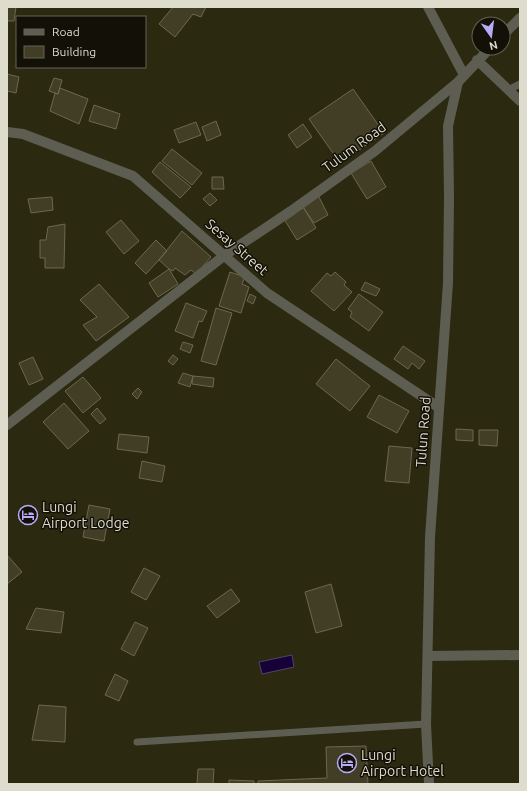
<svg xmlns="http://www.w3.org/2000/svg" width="527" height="791" viewBox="0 0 527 791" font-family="Ubuntu,sans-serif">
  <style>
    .water { fill: #160239; stroke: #524365 }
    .building { fill: #423e26; stroke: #6b684e }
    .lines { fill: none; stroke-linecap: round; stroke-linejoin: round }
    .service { stroke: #5e5d52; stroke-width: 7 }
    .minor { stroke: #5e5d52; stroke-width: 10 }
    .labels { text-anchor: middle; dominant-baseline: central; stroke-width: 3; stroke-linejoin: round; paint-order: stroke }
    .street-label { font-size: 14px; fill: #dddccd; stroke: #131107 }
    .poi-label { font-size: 14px; fill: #dddccd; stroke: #131107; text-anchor: start }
  </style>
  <rect width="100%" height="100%" fill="#2c2911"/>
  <path class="water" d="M292,655L294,667L262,674L259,662Z"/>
  <path class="building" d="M7,7H16L14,21H7Z
    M173,7H206L201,17L193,14L175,37L159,24Z
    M7,74L19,77L16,93L7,91Z
    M54,78L62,80L58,94L49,91Z
    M60,88L88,99L79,124L50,111L55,93L58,94Z
    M353,89L384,133L340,163L309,119Z
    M94,105L120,114L116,129L89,121Z
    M216,121L221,135L207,141L202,127Z
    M196,122L201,135L179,143L174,130Z
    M303,124L312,137L297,148L288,135Z
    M172,149L202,173L192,185L162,161Z
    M371,161L386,187L367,199L351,173Z
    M160,162L191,187L180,198L152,172Z
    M212,177H223L224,189H212Z
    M210,193L217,200L210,206L203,199Z
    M318,195L328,215L314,223L303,207Z
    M52,197L53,210L31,213L28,199Z
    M303,207L316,228L297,240L284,219Z
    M121,220L139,241L124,254L106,232Z
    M65,224L64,268H45V258H40V240H46L48,227Z
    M182,231L211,257L196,274L191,270L185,275L175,268L173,271L169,269L159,260Z
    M156,240L167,251L146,274L135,263Z
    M169,269L178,284L158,297L149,283Z
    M230,272L245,277L242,284L249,287L241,313L219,306Z
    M335,272L346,282L344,285L352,292L334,311L311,291L327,273L331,276Z
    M365,282L380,289L376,296L361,290Z
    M99,284L129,317L96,341L83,325L97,317L80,300Z
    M250,294L256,297L253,304L247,301Z
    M359,294L383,312L369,331L350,317L352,312L348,309Z
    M186,303L207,311L202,322L199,321L193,338L175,331Z
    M216,308L232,313L216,365L201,361Z
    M183,342L193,345L190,353L180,349Z
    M403,346L425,361L419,369L412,363L408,369L394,359Z
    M173,355L178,359L173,365L168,361Z
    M33,357L43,379L29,385L19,363Z
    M336,359L370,386L350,411L316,384Z
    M183,373L193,376L190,387L178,383Z
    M193,376L214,378L213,387L192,384Z
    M83,377L101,398L83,413L65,391Z
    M138,388L142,392L137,399L132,394Z
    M379,395L409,411L397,433L367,417Z
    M64,403L89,431L68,449L43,422Z
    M97,408L106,419L100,424L91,414Z
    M456,429L473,430V441L456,440Z
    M479,430H498L497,446L479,445Z
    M119,434L149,437L147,453L117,449Z
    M389,446L412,448L409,483L385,481Z
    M142,461L165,466L162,482L139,478Z
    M89,505L110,509L104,541L83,537Z
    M7,555L22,572L7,584Z
    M144,568L160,576L146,600L131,592Z
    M331,584L342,626L316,633L305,592Z
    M231,589L240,601L217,618L207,606Z
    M36,608L64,612L61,633L26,629Z
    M135,622L148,628L134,656L121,649Z
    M115,674L128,681L119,701L105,695Z
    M39,705L66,707L65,742L32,740Z
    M366,746L368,784H258V781L327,778L326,747Z
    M198,769H214L213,784H197Z
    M229,780L254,781V784H229Z"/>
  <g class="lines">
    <path class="service" d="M508,90L520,84
      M137,742L426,724"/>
    <path class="minor" d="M428,7L464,75
      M503,35L520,18
      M477,60L520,101
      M7,132L23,134L133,176L267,293L438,407
      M7,425L225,255L291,211L375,151L458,82L490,48
      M428,656L520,655
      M429,784L426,724L430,537L448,283L449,197L448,126L458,82"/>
  </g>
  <defs>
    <symbol id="hotel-ring" viewBox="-11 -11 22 22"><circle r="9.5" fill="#131107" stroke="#b8abf7" stroke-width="1.5"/><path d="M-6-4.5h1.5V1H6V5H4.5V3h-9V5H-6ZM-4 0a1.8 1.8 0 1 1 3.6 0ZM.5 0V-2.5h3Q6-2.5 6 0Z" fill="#b8abf7"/></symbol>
  </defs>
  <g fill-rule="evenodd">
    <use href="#hotel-ring" x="17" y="504" width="22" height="22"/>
    <use href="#hotel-ring" x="336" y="752" width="22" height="22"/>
  </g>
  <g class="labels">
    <g class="street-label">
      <text transform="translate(354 147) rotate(-36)">Tulum Road</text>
      <text transform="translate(237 247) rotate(41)">Sesay Street</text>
      <text transform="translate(423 432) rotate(-86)">Tulun Road</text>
    </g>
    <g class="poi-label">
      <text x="42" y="507">Lungi<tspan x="42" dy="16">Airport Lodge</tspan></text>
      <text x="361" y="755">Lungi<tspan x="361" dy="16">Airport Hotel</tspan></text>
    </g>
  </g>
  <rect width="527" height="791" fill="none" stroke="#dddccd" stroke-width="16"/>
  <rect x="16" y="16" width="130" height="52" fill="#131107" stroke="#646256"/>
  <rect x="24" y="29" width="20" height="6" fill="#5e5d52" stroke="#646256"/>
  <text x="52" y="36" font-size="12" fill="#dddccd">Road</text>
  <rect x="24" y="46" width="20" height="12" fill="#423e26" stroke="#646256"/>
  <text x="52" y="56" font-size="12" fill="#dddccd">Building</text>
  <g transform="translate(491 36) rotate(166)"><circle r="19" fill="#131107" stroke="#646256"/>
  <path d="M0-3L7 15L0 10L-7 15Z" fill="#b8abf7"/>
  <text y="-6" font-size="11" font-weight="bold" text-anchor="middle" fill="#dddccd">N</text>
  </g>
</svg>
